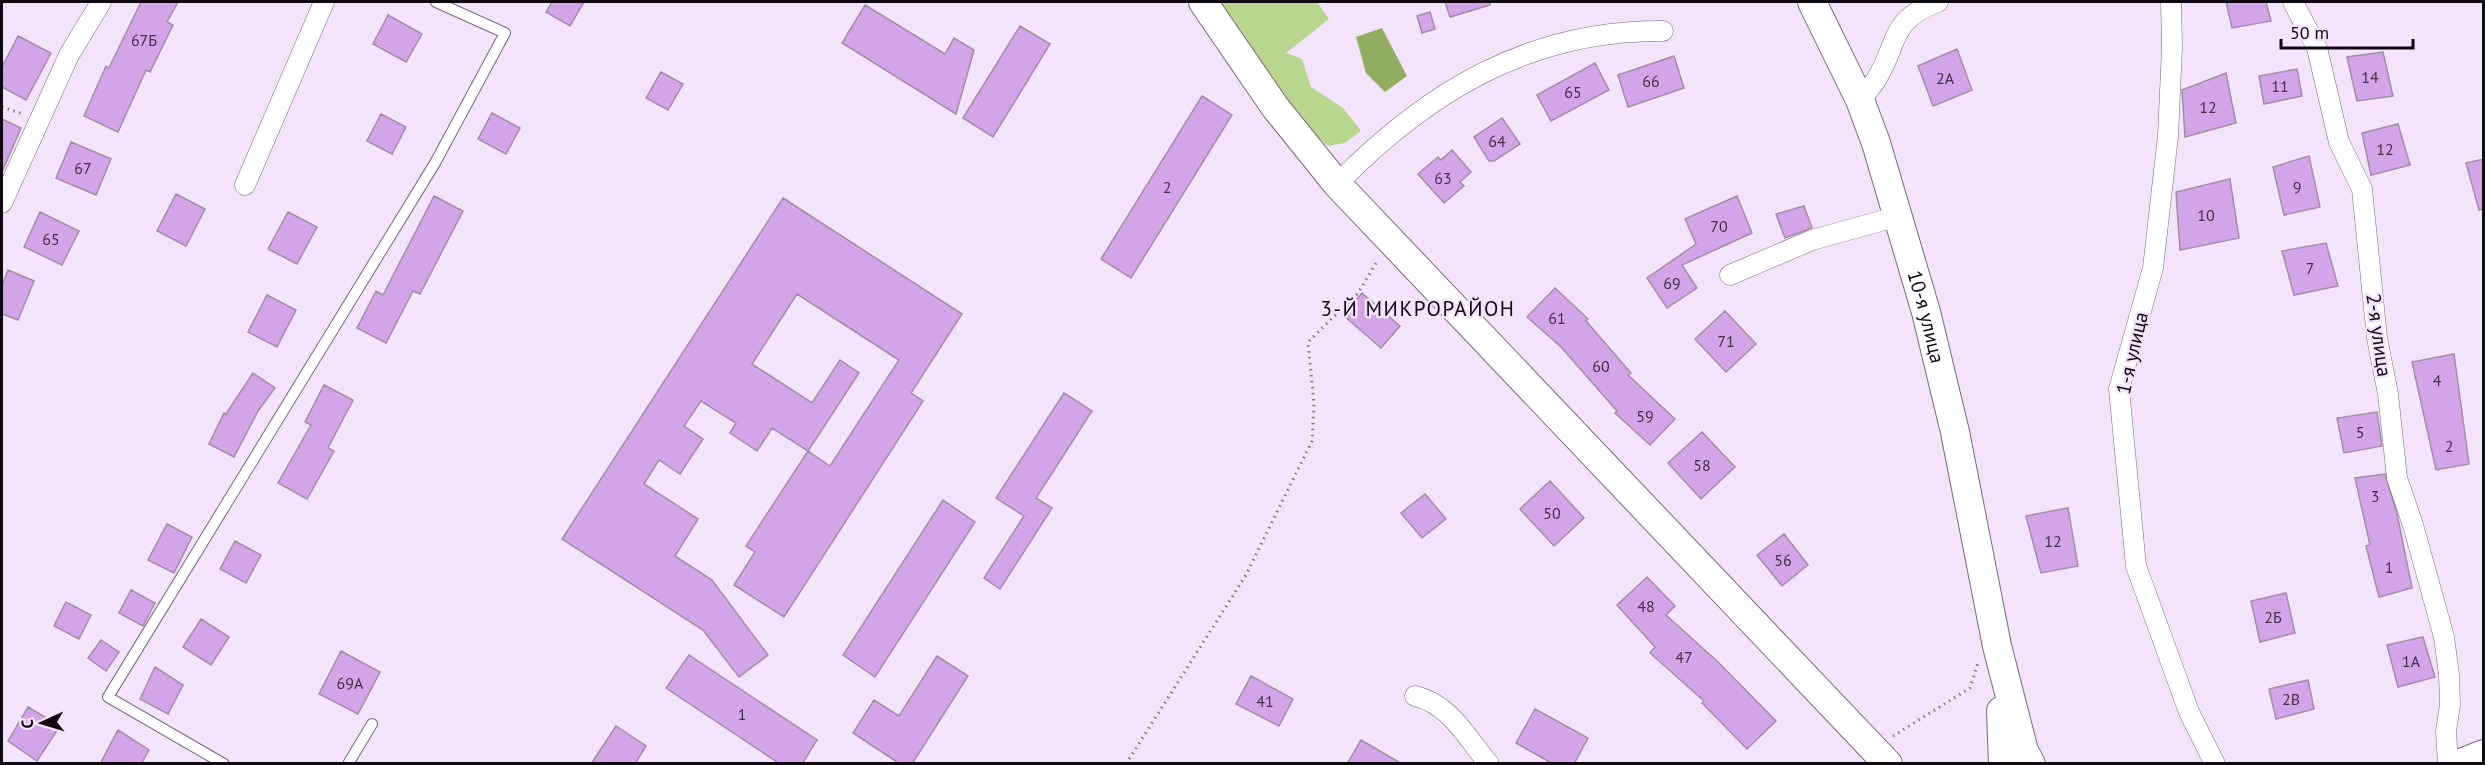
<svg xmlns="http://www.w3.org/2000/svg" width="2485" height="765" viewBox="0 0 2485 765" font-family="'PT Sans',sans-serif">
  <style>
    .green { fill: #b8d68d }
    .water { fill: #90ad60 }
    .building { fill: #d4a4e9; stroke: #a08da8; stroke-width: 1.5; fill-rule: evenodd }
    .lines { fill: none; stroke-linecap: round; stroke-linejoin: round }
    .lane-casing { stroke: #796781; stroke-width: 12 }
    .street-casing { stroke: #796781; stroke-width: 21 }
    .secondary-casing { stroke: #796781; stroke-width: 30 }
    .path { stroke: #827787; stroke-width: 3; stroke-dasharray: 1.5 4.5; stroke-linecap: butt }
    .lane { stroke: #fff; stroke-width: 10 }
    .street { stroke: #fff; stroke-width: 20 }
    .secondary { stroke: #fff; stroke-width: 28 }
    .labels { text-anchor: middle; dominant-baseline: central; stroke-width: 5; stroke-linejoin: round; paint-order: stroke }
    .number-label { font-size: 16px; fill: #413048 }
    .street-label { font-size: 20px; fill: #100913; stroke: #f4e4fb }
    .neighbourhood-label { font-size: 21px; letter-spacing: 1.5px; fill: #100913; stroke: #f4e4fb }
  </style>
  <rect width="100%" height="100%" fill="#f4e4fb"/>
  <path class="green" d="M1216,2H1317L1329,19L1286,53L1302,59L1311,87L1343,108L1361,131L1345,143L1328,146L1293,118Z"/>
  <path class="water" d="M1382,28L1407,76L1385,92L1366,73L1356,37Z"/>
  <path class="building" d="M141,2H178L167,22L173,25L150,72L146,70L118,132L84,116L106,66L109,68Z
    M552,2H584L570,26L546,12Z
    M1445,2H1490V5L1450,17Z
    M2226,2H2266L2271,21L2232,28Z
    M865,5L945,54L954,38L974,50L956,114L842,43Z
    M1430,12L1435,29L1422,33L1417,16Z
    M388,15L422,34L406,62L373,44Z
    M1020,26L1050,44L993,137L963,118Z
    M18,36L51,53L26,100L2,87V67Z
    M1957,49L1972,90L1933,106L1918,66Z
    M2383,52L2393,96L2357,101L2347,57Z
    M1674,56L1684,88L1628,107L1618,75Z
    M1595,63L1609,90L1551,121L1537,95Z
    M2297,69L2302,96L2264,104L2259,76Z
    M661,72L683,84L668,110L646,98Z
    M2226,73L2236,123L2185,137L2182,90Z
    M1202,96L1232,115L1131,278L1101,259Z
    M492,113L520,128L506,154L478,139Z
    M381,114L406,127L392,154L367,141Z
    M1502,118L1520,144L1494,161H1489L1474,137Z
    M2,119L21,128L2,172Z
    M2398,124L2410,165L2371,175L2362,133Z
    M71,142L111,159L96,195L56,178Z
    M1452,150L1471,172L1460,182L1464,186L1444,203L1418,174L1438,157L1441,160Z
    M2309,156L2320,207L2284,215L2273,167Z
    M2484,159V209L2479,210L2466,163Z
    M2230,179L2239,238L2180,250L2176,192Z
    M176,194L205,209L186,246L157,231Z
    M434,196L463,211L420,294L413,291L386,343L357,328L376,291L383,295Z
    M1737,196L1752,233L1682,265L1697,288L1667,308L1647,278L1696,244L1685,219Z
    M783,198L962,314L911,393L923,401L784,617L734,585L755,552L746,546L808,451L772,428L757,451L730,433L736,423L701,401L684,426L703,439L680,474L659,460L644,484L698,519L675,556L712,580L768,655L739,677L703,630L562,539ZM797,294L899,360L830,466L808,451L859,373L840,360L812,403L752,364Z
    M1804,206L1812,228L1785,238L1776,214Z
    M40,212L79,231L62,265L24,247Z
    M288,212L317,227L297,264L268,249Z
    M2326,243L2338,286L2294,295L2282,251Z
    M8,270L34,281L18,320L2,314V286Z
    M1555,288L1588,319L1586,321L1631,373L1628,375L1675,419L1650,445L1615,413L1617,411L1561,347L1527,317Z
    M1362,293L1400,326L1381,348L1343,315Z
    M267,295L296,310L277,347L248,332Z
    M1725,311L1756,344L1726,372L1695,339Z
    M2454,354L2469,464L2436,470L2412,362Z
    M253,373L275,388L258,411L234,457L209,444L224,413L226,414Z
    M324,385L353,400L328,448L334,451L307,499L278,483L311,425L305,422Z
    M1064,393L1092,411L1036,498L1052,508L1000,589L984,578L1024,516L996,498Z
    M2377,412L2382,446L2344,453L2337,418Z
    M1702,432L1735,467L1701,499L1668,463Z
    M2385,474L2397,514L2412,588L2379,597L2366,546L2370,545L2355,478Z
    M1550,481L1584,518L1554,546L1520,509Z
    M1425,494L1446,519L1422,538L1401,513Z
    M943,500L975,522L875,677L843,655Z
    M2068,508L2078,566L2041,573L2026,516Z
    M167,524L192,537L174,573L148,560Z
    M1784,534L1808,565L1782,586L1757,555Z
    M235,541L261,555L246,583L220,569Z
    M1647,577L1675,606L1666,615L1718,662L1776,721L1747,749L1702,703L1704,701L1650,653L1655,647L1617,605Z
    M131,590L155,603L143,626L119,613Z
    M2286,593L2295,633L2260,642L2251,601Z
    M66,602L91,615L79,639L54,626Z
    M201,619L229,637L211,665L183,647Z
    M2423,637L2435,677L2398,687L2387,645Z
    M101,640L119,652L106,671L88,658Z
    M341,651L380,672L358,714L319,694Z
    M689,655L817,740L802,764H780L666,688Z
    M937,656L968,676L912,764H900L853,733L874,700L899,716Z
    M155,667L183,685L168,714L140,699Z
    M1251,676L1293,699L1279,726L1236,704Z
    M2308,680L2314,709L2276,719L2269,689Z
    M28,707L60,726L37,761L8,741Z
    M1535,709L1588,738L1574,764H1553L1516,743Z
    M616,726L646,746L635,764H591Z
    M118,730L149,750L141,764H100Z
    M1361,740L1402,764H1347Z"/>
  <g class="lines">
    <defs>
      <path id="lane" d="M224,764L108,697L435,163L505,33L436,2
        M348,764L372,724"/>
      <path id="street" d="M2171,2L2172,47L2168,136L2153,268L2119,389L2136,566L2189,712L2215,764
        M2293,2L2317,48L2339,142L2362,189L2377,338L2388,394L2397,478L2413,525L2444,637L2449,675L2450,705L2446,731L2448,764
        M1860,100C1865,93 1873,86 1877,78C1899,42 1889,20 1938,2
        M1337,184C1428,91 1530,30 1663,31
        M245,185L324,2
        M2,203L69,55L101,2
        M1730,275L1812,240L1899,216
        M1415,696C1450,704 1467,738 1489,764"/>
      <g id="secondary">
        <path d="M1203,2L1275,107L1337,184L1888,764"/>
        <path id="s1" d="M1812,2L1860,100L1876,143L1926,312L1955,432L1997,646L2024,751L2031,764"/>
        <path d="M2001,711L2003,764"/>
        <path d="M2458,764L2484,754"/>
      </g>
    </defs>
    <use href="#lane" class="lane-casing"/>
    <use href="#street" class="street-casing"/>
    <use href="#secondary" class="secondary-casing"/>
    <path class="path" d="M2,107L23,114
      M1893,736L1970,688L1978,663
      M1126,764L1246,575L1312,441L1314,404L1308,342L1358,293L1378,260"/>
    <use href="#lane" class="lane"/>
    <use href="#street" class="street"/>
    <use href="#secondary" class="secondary"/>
  </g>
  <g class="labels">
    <g class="number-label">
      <text x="144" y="40">67Б</text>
      <text x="2370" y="77">14</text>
      <text x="1945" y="78">2А</text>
      <text x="1651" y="81">66</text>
      <text x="2280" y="86">11</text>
      <text x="1573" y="92">65</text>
      <text x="2208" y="107">12</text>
      <text x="1497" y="141">64</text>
      <text x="2385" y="149">12</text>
      <text x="83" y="168">67</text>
      <text x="1443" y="178">63</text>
      <text x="1167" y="187">2</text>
      <text x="2297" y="187">9</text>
      <text x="2206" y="215">10</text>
      <text x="1719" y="226">70</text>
      <text x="51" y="239">65</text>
      <text x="2310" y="268">7</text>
      <text x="1672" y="283">69</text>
      <text x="1557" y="318">61</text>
      <text x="1726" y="341">71</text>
      <text x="1601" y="366">60</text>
      <text x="2437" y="380">4</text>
      <text x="1645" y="416">59</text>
      <text x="2360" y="432">5</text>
      <text x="2449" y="446">2</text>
      <text x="1702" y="465">58</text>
      <text x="2375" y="496">3</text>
      <text x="1552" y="513">50</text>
      <text x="2053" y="541">12</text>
      <text x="1783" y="560">56</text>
      <text x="2389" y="567">1</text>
      <text x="1646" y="606">48</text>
      <text x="2273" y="617">2Б</text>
      <text x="1684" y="657">47</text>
      <text x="2411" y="661">1А</text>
      <text x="350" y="683">69А</text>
      <text x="2291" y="699">2В</text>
      <text x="1265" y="701">41</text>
      <text x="742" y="714">1</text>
    </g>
    <g class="street-label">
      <text stroke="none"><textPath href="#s1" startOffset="336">10-я улица</textPath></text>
      <text transform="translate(2379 335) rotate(82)">2-я улица</text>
      <text transform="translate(2132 353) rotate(-77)">1-я улица</text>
    </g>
    <g class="neighbourhood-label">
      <text x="1418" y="308">3-Й МИКРОРАЙОН</text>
    </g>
  </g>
  <rect width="2485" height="765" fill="none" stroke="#100913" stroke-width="6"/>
  <g transform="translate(42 723) rotate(266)" stroke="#f4e4fb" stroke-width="4.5" paint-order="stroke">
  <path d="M0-4.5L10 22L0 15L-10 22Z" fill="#100913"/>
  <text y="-9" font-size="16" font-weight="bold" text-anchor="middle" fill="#100913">С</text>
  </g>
  <path d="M2281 39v9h132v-9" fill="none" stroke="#100913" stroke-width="3"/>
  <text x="2290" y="39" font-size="18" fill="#100913" stroke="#f4e4fb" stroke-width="4.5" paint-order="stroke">50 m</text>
</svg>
